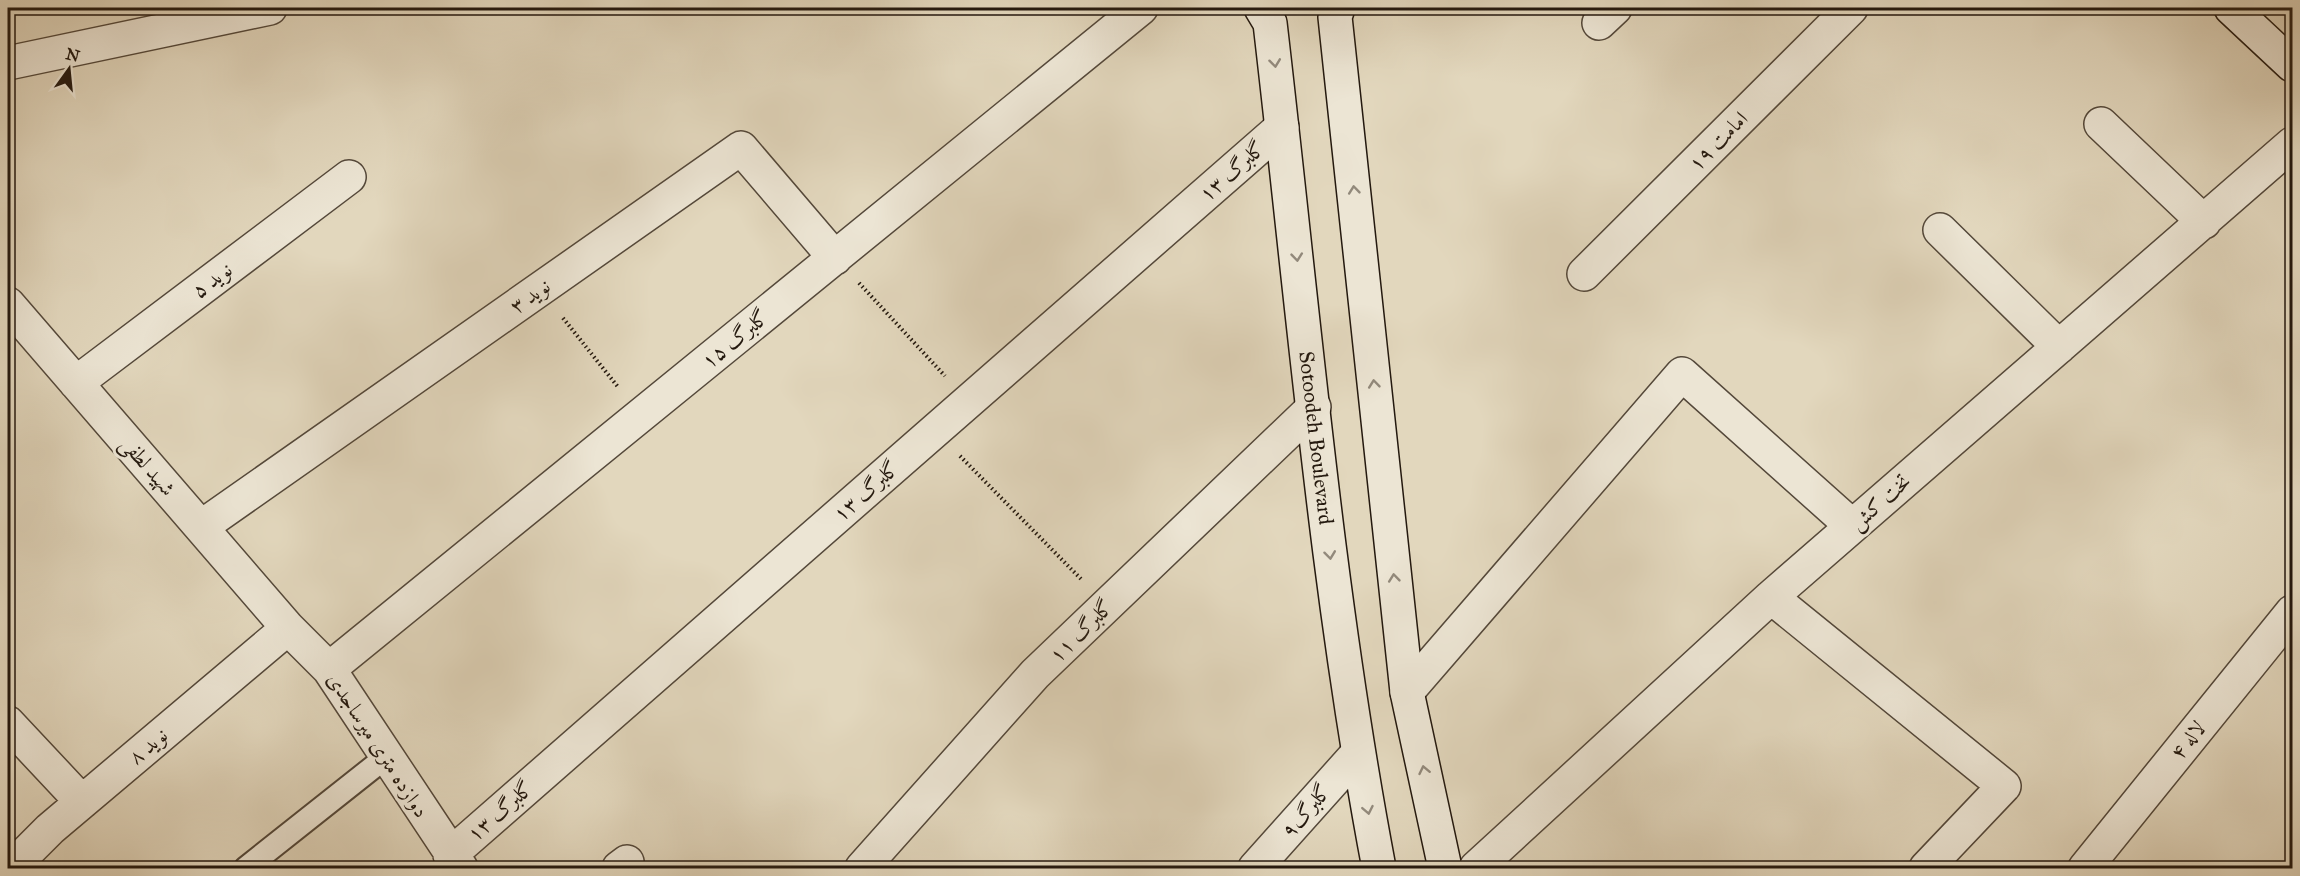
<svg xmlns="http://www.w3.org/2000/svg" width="2300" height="876" viewBox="0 0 2300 876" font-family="'IM FELL Great Primer',Amiri,serif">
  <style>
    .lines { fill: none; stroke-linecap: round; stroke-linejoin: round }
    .lane-casing { stroke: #54483a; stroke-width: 26 }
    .street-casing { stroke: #54483a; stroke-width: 36 }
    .secondary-casing { stroke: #24190f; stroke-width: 36 }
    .path { stroke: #24190f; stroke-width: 4; stroke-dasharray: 1.5 3; stroke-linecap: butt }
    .lane { stroke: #ece5d4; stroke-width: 22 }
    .street { stroke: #ece5d4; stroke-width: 33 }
    .secondary { stroke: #ece5d4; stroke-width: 33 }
    .oneway { stroke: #92897b }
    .labels { text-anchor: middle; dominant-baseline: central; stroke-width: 6; stroke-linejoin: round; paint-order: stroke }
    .street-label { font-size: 21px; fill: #24190f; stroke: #ece5d4 }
  </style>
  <rect width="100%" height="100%" fill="#e2d7bd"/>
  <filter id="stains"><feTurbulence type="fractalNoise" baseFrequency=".00333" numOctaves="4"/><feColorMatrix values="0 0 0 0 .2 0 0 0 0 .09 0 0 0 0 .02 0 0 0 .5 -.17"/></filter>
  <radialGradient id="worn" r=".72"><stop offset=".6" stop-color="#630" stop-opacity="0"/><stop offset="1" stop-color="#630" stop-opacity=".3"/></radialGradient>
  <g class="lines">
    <defs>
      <path id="lane" d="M246,868L386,757"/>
      <path id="street" d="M1599,23L1615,8
        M8,63L270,8
        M2101,124L2204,222
        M1940,230L2059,347
        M1584,274L1851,8
        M8,304L288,628L329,669L461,868
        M76,383L349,177
        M201,527L741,148L835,258
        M1771,597L2004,786L1926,868
        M329,669L1141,8
        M1407,692L1682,374L1852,526
        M8,723L82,802
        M450,855L1282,127
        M11,868L50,829L288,628
        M619,868L627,862
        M862,868L1035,674L1314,407
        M1255,868L1357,754
        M1476,868L1771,597L2292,144
        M2085,868L2292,612"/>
      <g id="secondary">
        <path id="s1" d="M1261,8L1270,23C1303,305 1326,589 1379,868"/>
        <path d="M1338,8L1335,17L1407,692L1445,868"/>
        <path d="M2231,8L2292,65"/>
      </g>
    </defs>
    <use href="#lane" class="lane-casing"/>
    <use href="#street" class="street-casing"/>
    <use href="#secondary" class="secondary-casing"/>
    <path class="path" d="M859,283L945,376
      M563,318L618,387
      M960,456L1081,579"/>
    <use href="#lane" class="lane"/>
    <use href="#street" class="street"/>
    <use href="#secondary" class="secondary"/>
  </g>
  <defs><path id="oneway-chevron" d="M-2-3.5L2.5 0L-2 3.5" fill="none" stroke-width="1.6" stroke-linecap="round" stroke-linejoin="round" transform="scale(1.5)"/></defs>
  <g class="oneway">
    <use href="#oneway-chevron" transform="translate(1275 63) rotate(83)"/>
    <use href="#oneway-chevron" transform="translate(1354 190) rotate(-96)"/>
    <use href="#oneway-chevron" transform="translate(1297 257) rotate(84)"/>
    <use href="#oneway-chevron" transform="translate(1374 384) rotate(-96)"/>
    <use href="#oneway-chevron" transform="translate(1330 555) rotate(83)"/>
    <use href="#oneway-chevron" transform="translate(1394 578) rotate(-96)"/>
    <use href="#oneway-chevron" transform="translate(1424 770) rotate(-102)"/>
    <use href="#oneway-chevron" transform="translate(1368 810) rotate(79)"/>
  </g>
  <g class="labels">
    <g class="street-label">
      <text transform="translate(1718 141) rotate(-45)">امامت ۱۹</text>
      <text transform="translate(1232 171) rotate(-41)">گلبرگ ۱۳</text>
      <text transform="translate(212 280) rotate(-37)">نوید ۵</text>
      <text transform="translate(530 296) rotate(-35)">نوید ۳</text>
      <text transform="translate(735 339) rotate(-39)">گلبرگ ۱۵</text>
      <text stroke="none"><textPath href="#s1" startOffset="435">Sotoodeh Boulevard</textPath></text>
      <text transform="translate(148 466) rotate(49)">شهید لطفی</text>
      <text transform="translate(866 491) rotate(-41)">گلبرگ ۱۳</text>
      <text transform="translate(1880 502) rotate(-41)">تخت کش</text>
      <text transform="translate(1081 631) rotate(-44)">گلبرگ ۱۱</text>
      <text transform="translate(2188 740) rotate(-51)">لاله ۴</text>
      <text transform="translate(378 745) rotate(57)">دوازده متری میرساجدی</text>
      <text transform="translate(148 746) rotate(-40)">نوید ۸</text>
      <text transform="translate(500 811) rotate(-41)">گلبرگ ۱۳</text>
      <text transform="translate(1306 811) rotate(-49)">گلبرگ۹</text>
    </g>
  </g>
  <rect width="2300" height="876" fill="none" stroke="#e2d7bd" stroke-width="30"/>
  <rect x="9" y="9" width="2282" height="858" fill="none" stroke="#24190f" stroke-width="3"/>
  <rect x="15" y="15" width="2270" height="846" fill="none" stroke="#24190f" stroke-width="1.5"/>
  <g transform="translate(69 69) rotate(15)" stroke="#ece5d4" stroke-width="4.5" paint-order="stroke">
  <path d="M0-4.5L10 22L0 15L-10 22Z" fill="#24190f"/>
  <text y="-9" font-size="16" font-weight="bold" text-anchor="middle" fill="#24190f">N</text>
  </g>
  <rect width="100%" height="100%" filter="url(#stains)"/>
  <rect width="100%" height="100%" fill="url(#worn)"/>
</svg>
